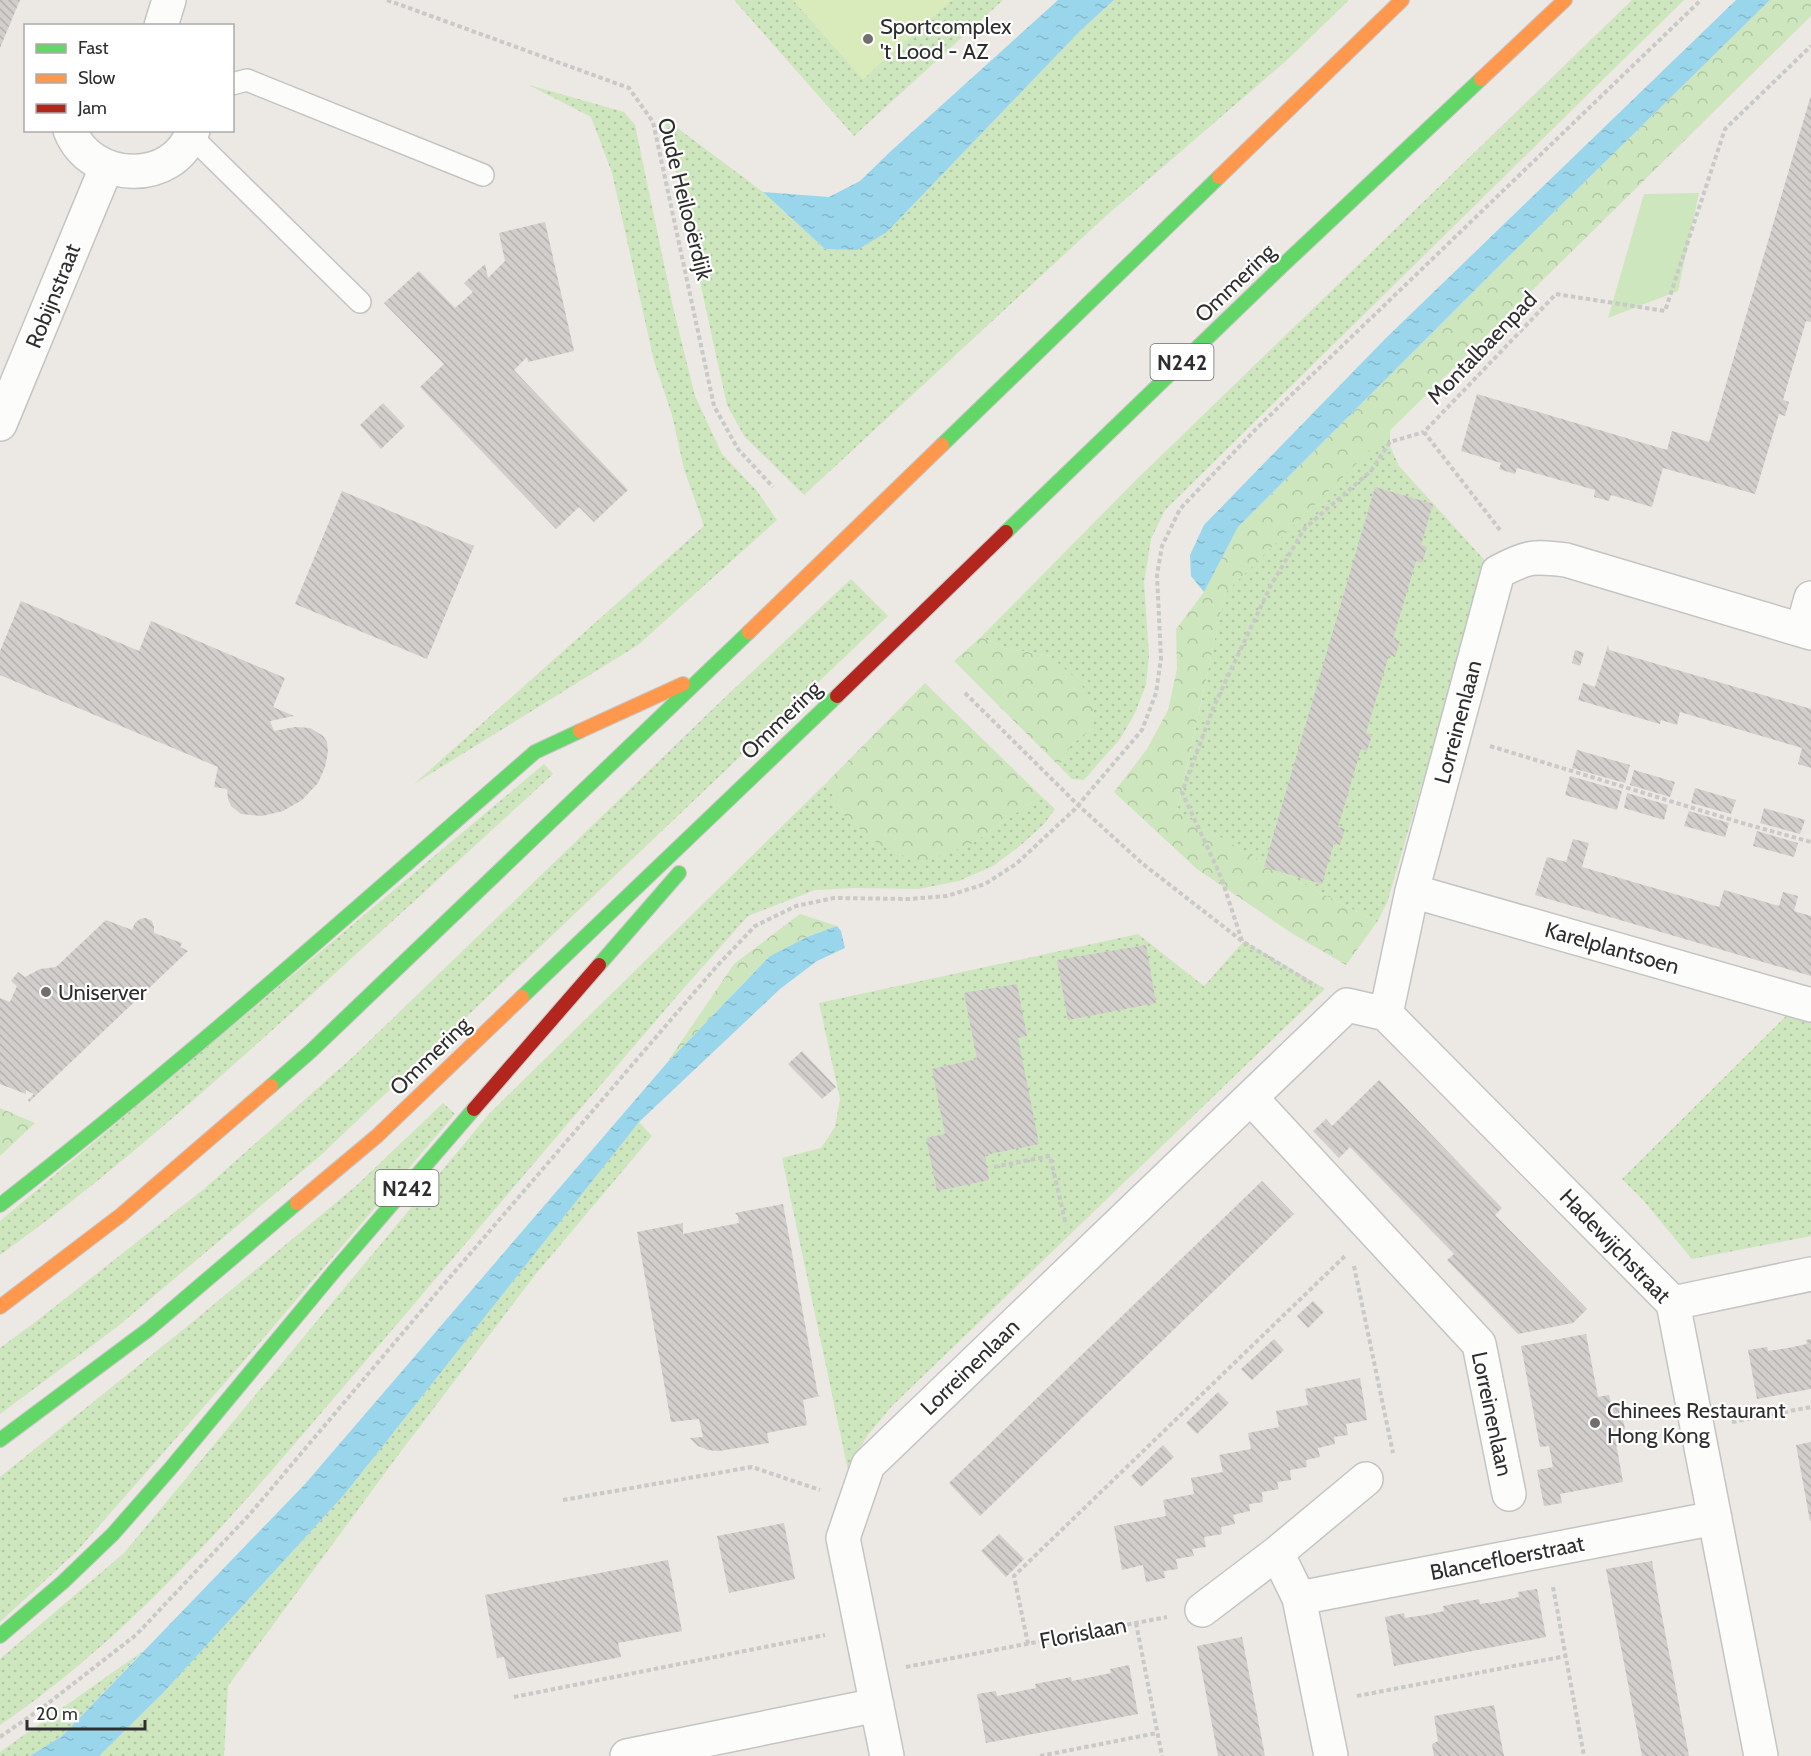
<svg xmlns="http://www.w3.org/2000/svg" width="1811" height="1756" viewBox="0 0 1811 1756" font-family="Cabin,sans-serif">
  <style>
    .grass { fill: url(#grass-dots) }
    .forest { fill: url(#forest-crowns) }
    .park { fill: #cee6be }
    .pitch { fill: #d9eabb }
    .water { fill: url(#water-ripples) }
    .building { fill: url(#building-back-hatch) }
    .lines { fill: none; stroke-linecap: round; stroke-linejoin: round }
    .lane-casing { stroke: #c5c4c5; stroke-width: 24 }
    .street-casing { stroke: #c5c4c5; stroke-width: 36 }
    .fast-casing { stroke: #c6c5c4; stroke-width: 16 }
    .slow-casing { stroke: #c6c5c4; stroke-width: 16 }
    .jam-casing { stroke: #c6c5c4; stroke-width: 16 }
    .path { stroke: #c9c9c8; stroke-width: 4; stroke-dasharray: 4.5 3; stroke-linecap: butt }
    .lane { stroke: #fcfcfb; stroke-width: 21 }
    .street { stroke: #fcfcfb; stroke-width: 33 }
    .fast { stroke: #63d668; stroke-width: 14 }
    .slow { stroke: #ff974d; stroke-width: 14 }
    .jam { stroke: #b3261e; stroke-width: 14 }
    .poi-dot { fill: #706f6e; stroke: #fff; stroke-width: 2 }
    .labels { text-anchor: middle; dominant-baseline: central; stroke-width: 4.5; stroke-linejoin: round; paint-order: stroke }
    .shield { fill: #fff; stroke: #6d6d6d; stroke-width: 1.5 }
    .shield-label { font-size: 21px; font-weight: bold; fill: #2e2e2e }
    .poi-label { font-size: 22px; fill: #2e2e2e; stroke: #fff; text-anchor: start }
    .street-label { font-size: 22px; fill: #2e2e2e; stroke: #fff }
  </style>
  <defs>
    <pattern id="grass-dots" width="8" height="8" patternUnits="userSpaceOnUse" patternTransform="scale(1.5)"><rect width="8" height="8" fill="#cee6be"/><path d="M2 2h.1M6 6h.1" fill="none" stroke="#b1c6a4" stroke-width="1.8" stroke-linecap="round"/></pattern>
    <pattern id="forest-crowns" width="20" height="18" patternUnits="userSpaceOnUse" patternTransform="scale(1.5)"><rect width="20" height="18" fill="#cee6be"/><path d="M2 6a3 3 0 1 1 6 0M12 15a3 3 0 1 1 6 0" fill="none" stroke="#b1c6a4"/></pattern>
    <pattern id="water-ripples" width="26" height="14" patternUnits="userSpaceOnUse" patternTransform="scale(1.5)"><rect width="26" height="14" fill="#99d6ec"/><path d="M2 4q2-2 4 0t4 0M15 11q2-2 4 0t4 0" fill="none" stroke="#84b8cb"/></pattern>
    <pattern id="building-back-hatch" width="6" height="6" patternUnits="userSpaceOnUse" patternTransform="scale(1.5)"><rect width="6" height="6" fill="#d1cecb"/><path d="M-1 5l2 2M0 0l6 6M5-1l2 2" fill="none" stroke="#b4b1af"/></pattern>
  </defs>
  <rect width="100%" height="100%" fill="#ece8e4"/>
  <path class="grass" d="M734,0H793L863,79L952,0H1003L854,136Z
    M1114,0H1349L1286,61L1107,215L804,495L744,436L727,405L664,118L763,192L825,249L856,250L887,232L1080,31Z
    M1632,0H1684L1165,510L1151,539L1144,583L1149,655L1146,685L1135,713L1120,739L1084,780L1072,779L1059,766L1071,745L1093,728L1050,656L1004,648L981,637L1137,479Z
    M529,85L624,112L635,125L673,307L695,396L722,454L757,491L777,520L638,645L414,784L704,526L684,469L672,415L654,361L612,173L591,117Z
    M1390,430V446L1399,466L1489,565L1485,570L1387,903L1377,922L1267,865L1177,812L1225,593Z
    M851,579L888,616L320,1156L117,1327L0,1414V1348L38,1320L204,1189L355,1055L718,704Z
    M544,764L553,774C479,842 405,910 331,977C224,1074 117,1171 0,1255V1221Z
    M826,783L845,817L970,845L1041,796L1055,809L1044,824L1021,845L993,866L959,881L918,889L854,888L815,890L748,916L683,989C574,1116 466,1243 358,1370C249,1497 140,1630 0,1725V1659L124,1553L489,1114Z
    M1138,934L1204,986L1244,941L1325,989L892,1406L867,1436L848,1470L782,1158L821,1148L835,1127L840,1099L819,1003Z
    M1786,1016L1811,1022V1236L1692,1259L1643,1200L1622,1179Z
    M443,1103L455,1114L244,1361L77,1551L0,1622V1477L195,1320L356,1186Z
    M639,1122L652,1136L535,1275L399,1454L228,1686L224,1756H99L163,1693L344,1495Z
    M143,1651L62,1736L30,1756H0V1752Z"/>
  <path class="forest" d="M1770,0H1811V16L1225,593L1177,811L1267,865L1377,922L1346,965L1293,934L1197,869L1114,792L1147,749L1168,710L1177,669L1176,629L1204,592L1238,527L1497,268Z
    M981,637L1004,648L1050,656L1080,682L1094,707L1093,728L1071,745L1059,766L954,661Z
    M925,683L1041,796L970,845L919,863L878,844L845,817L826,783Z
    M800,914L837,926L807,937L770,956L666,1064L734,964Z
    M0,1108L35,1123L0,1156Z"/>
  <path class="park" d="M1699,193L1678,291L1608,318L1644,194Z"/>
  <path class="pitch" d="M793,0H952L863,79Z"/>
  <path class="water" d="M1058,0H1114L1080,31L887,232L857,250L825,249L763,192L829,197L860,181L891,151Z
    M1736,0H1770L1497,268L1238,527L1204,592L1191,576L1190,555L1204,525L1385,339Z
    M837,926L841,931L845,948L817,961L780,989L639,1122L344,1495L163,1693L99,1756H30L62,1736L305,1484L666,1064L770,956L807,937Z"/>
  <path class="building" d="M0,0H20L0,48Z
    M1811,95V322L1806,321L1783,400L1789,402L1785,416L1779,414L1755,494L1663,468L1652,507L1611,495L1609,501L1594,497L1595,490L1517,468L1515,474L1499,469L1501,463L1461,451L1477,394L1667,450L1672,431L1709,442Z
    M545,222L574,351L528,362L527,357L514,370L628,490L594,522L579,507L556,529L420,387L444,364L384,303L419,271L455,308L473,292L464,283L485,264L488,278L505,261L499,233Z
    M383,403L405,426L381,449L360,425Z
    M1375,487L1433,504L1421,545L1427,547L1422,563L1416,561L1393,639L1400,641L1395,657L1389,655L1366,733L1372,735L1367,751L1361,749L1338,827L1345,829L1340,845L1334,843L1322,884L1264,867Z
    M342,491L474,546L427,659L295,604Z
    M21,601L139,651L151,621L285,678L273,707L294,716L270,721L274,731L295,727L310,728L323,736L327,742L328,752L325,767L318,783L302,800L283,811L262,816L241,814L231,806L228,799L227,789L214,787L218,767L0,675V651Z
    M1608,645L1609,650L1811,709V768L1798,764L1802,748L1680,712L1677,725L1661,720L1660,724L1578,700L1583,683L1595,687Z
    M1575,650L1584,653L1580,666L1572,663Z
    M1577,750L1630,765L1625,783L1572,768Z
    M1634,770L1675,782L1670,797L1630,785Z
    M1570,776L1622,791L1617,810L1565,795Z
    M1695,788L1736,800L1731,814L1691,803Z
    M1627,793L1668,805L1664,820L1624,808Z
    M1764,808L1805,820L1800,834L1760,823Z
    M1689,811L1729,823L1725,837L1684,826Z
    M1757,831L1798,843L1794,857L1753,846Z
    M1573,839L1589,843L1582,867L1719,907L1724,890L1779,906L1783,892L1798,896L1794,911L1811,916V976L1535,895L1547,857L1566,862Z
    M146,918L152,921L154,927V933L182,943L180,947L188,951L29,1102L28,1100L34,1094L26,1090V1094L0,1084V998L10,1002L17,986L11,981L18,972L25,977L40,969L56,967L106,920L132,930L135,923L140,919Z
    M1146,945L1156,1003L1068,1020L1057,960Z
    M1017,984L1027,1036L1018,1038L1039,1144L985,1155L989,1180L937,1191L926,1138L945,1134L932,1069L977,1059L964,993Z
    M802,1051L836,1087L822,1099L788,1064Z
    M1379,1080L1502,1208L1495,1215L1587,1309L1573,1323L1518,1334L1447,1260L1454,1254L1350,1147L1339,1158L1313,1131L1326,1119L1332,1126Z
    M1262,1181L1294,1214L980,1516L949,1483Z
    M783,1204L818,1395L820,1396L803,1400L807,1425L767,1433L769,1443L719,1451L708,1450L698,1446L690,1438L703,1437L699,1419L671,1422L637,1232L683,1223V1234L739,1223L738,1216L735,1213Z
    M1313,1301L1324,1312L1308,1328L1297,1316Z
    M1586,1334L1598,1397L1609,1395L1612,1406L1620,1405L1625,1429L1614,1432L1623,1482L1560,1494L1562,1503L1544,1506L1537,1470L1553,1467L1549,1446L1540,1447L1521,1346Z
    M1274,1339L1284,1350L1252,1380L1241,1369Z
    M1811,1339V1389L1757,1399L1748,1350L1767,1347L1768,1351L1788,1348L1807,1344L1806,1340Z
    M1360,1378L1367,1420L1346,1424L1348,1435L1334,1437L1335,1444L1318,1448L1320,1457L1306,1460L1307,1467L1290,1470L1291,1480L1277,1482L1279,1489L1262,1492L1263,1502L1249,1504L1250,1511L1233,1515L1235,1524L1221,1527L1222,1534L1204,1537L1206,1547L1192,1549L1194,1556L1176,1559L1178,1569L1164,1571L1165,1578L1146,1582L1143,1565L1122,1570L1114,1526L1166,1516L1163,1500L1194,1494L1191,1478L1223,1472L1219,1455L1251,1449L1248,1433L1279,1427L1276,1411L1308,1405L1305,1389Z
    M1218,1392L1229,1403L1197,1434L1186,1423Z
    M1811,1442V1521H1810L1796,1445Z
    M1163,1445L1174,1457L1141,1487L1131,1476Z
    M784,1523L795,1579L729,1593L717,1536Z
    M999,1534L1024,1559L1006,1577L981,1551Z
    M668,1560L682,1631L618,1643L621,1657L509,1679L504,1657L497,1658L485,1595Z
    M1652,1561L1658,1596L1689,1756H1642L1613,1606L1606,1569Z
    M1537,1589L1546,1637L1394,1666L1385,1617L1404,1613L1405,1618L1425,1615L1444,1611L1443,1606L1479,1599L1480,1604L1500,1601L1519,1597L1518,1592Z
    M1242,1637L1265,1756H1218L1197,1646Z
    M1129,1665L1138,1714L986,1743L977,1694L996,1691L997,1696L1036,1688L1035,1684L1071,1677L1072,1681L1111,1673L1110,1669Z
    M1494,1705L1504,1756H1434L1432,1744L1438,1741L1434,1716Z"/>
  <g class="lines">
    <defs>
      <path id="lane" d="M232,84L247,80L483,175
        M191,136L360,302"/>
      <path id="street" d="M161,26L169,0
        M70,130C90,183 175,187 193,130
        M0,424L106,168
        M1802,630L1811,598
        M1412,891L1811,1005
        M1386,1014L1673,1303L1761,1756
        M1386,1014L1412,891L1498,572C1528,556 1533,556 1566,560L1811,633
        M1251,1098L1479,1344L1509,1494
        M1673,1303L1811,1274
        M1277,1553L1366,1479
        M1299,1598L1715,1518
        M1202,1610L1277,1553L1299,1598L1331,1756
        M627,1756L877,1705
        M887,1756L843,1538L868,1465L1347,1005L1386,1014"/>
      <path id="fast" d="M942,445L1219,177
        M1006,532L1282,266L1481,79
        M599,965L679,873
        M522,997L837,696
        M271,1086L311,1051L749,632
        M0,1205C185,1062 359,905 535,752L580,731
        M0,1440L149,1329L297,1203
        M0,1636L63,1582L113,1534L170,1469L336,1269L474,1109"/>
      <path id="slow" d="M1481,79L1565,0
        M1219,177L1402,0
        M749,632L942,445
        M580,731L683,684
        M297,1203L377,1136L522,997
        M0,1307L121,1215L271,1086"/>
      <path id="jam" d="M837,696L1006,532
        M474,1109L599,965"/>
    </defs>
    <use href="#lane" class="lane-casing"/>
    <use href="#street" class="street-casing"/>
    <use href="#fast" class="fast-casing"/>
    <use href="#slow" class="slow-casing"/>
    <use href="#jam" class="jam-casing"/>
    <path class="path" d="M387,0L629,88L653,122L714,406L738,449L773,487
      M1500,530L1424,432L1556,294L1665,311L1725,129L1811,46
      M965,693L1078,805L1143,864L1242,941L1316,986
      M1490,746L1742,823L1811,842
      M1242,941L1221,877L1182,792L1214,706L1271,585L1305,528L1371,471L1390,442L1424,432
      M994,1167L1050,1156L1066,1225
      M1354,1266L1393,1453
      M1732,1422L1811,1407
      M563,1500L752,1467L820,1490
      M1553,1587L1584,1756
      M1136,1623L1162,1756
      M1028,1644L1014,1576L1346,1255
      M906,1667L1167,1617
      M1357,1696L1566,1656
      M514,1697L825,1635
      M0,1737L42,1708L136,1635L250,1514L439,1290L717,966L755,926L796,906L834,898L909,899L947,896L985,884L1016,864L1074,810L1142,730L1156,693L1161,659L1157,575L1162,546L1180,509L1257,428L1701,0
      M1040,1756L1157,1733"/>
    <use href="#lane" class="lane"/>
    <use href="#street" class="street"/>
    <use href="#fast" class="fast"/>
    <use href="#slow" class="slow"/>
    <use href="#jam" class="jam"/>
  </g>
  <g class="poi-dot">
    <circle cx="868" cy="39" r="6"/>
    <circle cx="46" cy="992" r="6"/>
    <circle cx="1595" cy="1423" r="6"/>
  </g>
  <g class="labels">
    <g class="shield">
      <rect x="1150.5" y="344" width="63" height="36" rx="4.5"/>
      <rect x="375.5" y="1170" width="63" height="36" rx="4.5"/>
    </g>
    <g class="shield-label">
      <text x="1182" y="362">N242</text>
      <text x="407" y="1188">N242</text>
    </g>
    <g class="poi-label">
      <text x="880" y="26">Sportcomplex<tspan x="880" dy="25">'t Lood - AZ</tspan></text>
      <text x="58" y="992">Uniserver</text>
      <text x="1607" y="1410">Chinees Restaurant<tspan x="1607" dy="25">Hong Kong</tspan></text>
    </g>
    <g class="street-label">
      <text transform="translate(685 199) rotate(76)">Oude Heilooërdijk</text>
      <text transform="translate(1235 283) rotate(-44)">Ommering</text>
      <text transform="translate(53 296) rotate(-68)">Robijnstraat</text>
      <text transform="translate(1482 348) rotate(-46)">Montalbaenpad</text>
      <text transform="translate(781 720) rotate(-44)">Ommering</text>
      <text transform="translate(1458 722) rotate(-75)">Lorreinenlaan</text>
      <text transform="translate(1612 948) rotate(16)">Karelplantsoen</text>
      <text transform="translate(430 1056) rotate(-44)">Ommering</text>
      <text transform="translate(1615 1246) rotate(46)">Hadewijchstraat</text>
      <text transform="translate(970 1367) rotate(-44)">Lorreinenlaan</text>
      <text transform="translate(1492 1414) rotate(78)">Lorreinenlaan</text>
      <text transform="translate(1507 1558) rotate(-11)">Blancefloerstraat</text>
      <text transform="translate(1083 1633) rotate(-11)">Florislaan</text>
    </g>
  </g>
  <rect x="24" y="24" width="210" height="108" fill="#ffffff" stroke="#ababab" stroke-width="1.5"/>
  <rect x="36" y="44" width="30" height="9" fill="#63d668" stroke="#ababab" stroke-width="1.5"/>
  <text x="78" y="54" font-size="18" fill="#2e2e2e">Fast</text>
  <rect x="36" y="74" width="30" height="9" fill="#ff974d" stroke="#ababab" stroke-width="1.5"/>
  <text x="78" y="84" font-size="18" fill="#2e2e2e">Slow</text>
  <rect x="36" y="104" width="30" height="9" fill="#b3261e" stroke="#ababab" stroke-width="1.5"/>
  <text x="78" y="114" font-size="18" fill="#2e2e2e">Jam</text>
  <path d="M27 1720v9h118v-9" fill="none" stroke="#2e2e2e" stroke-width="3"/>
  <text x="36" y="1720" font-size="18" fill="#2e2e2e" stroke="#ffffff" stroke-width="4.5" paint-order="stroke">20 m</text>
</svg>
